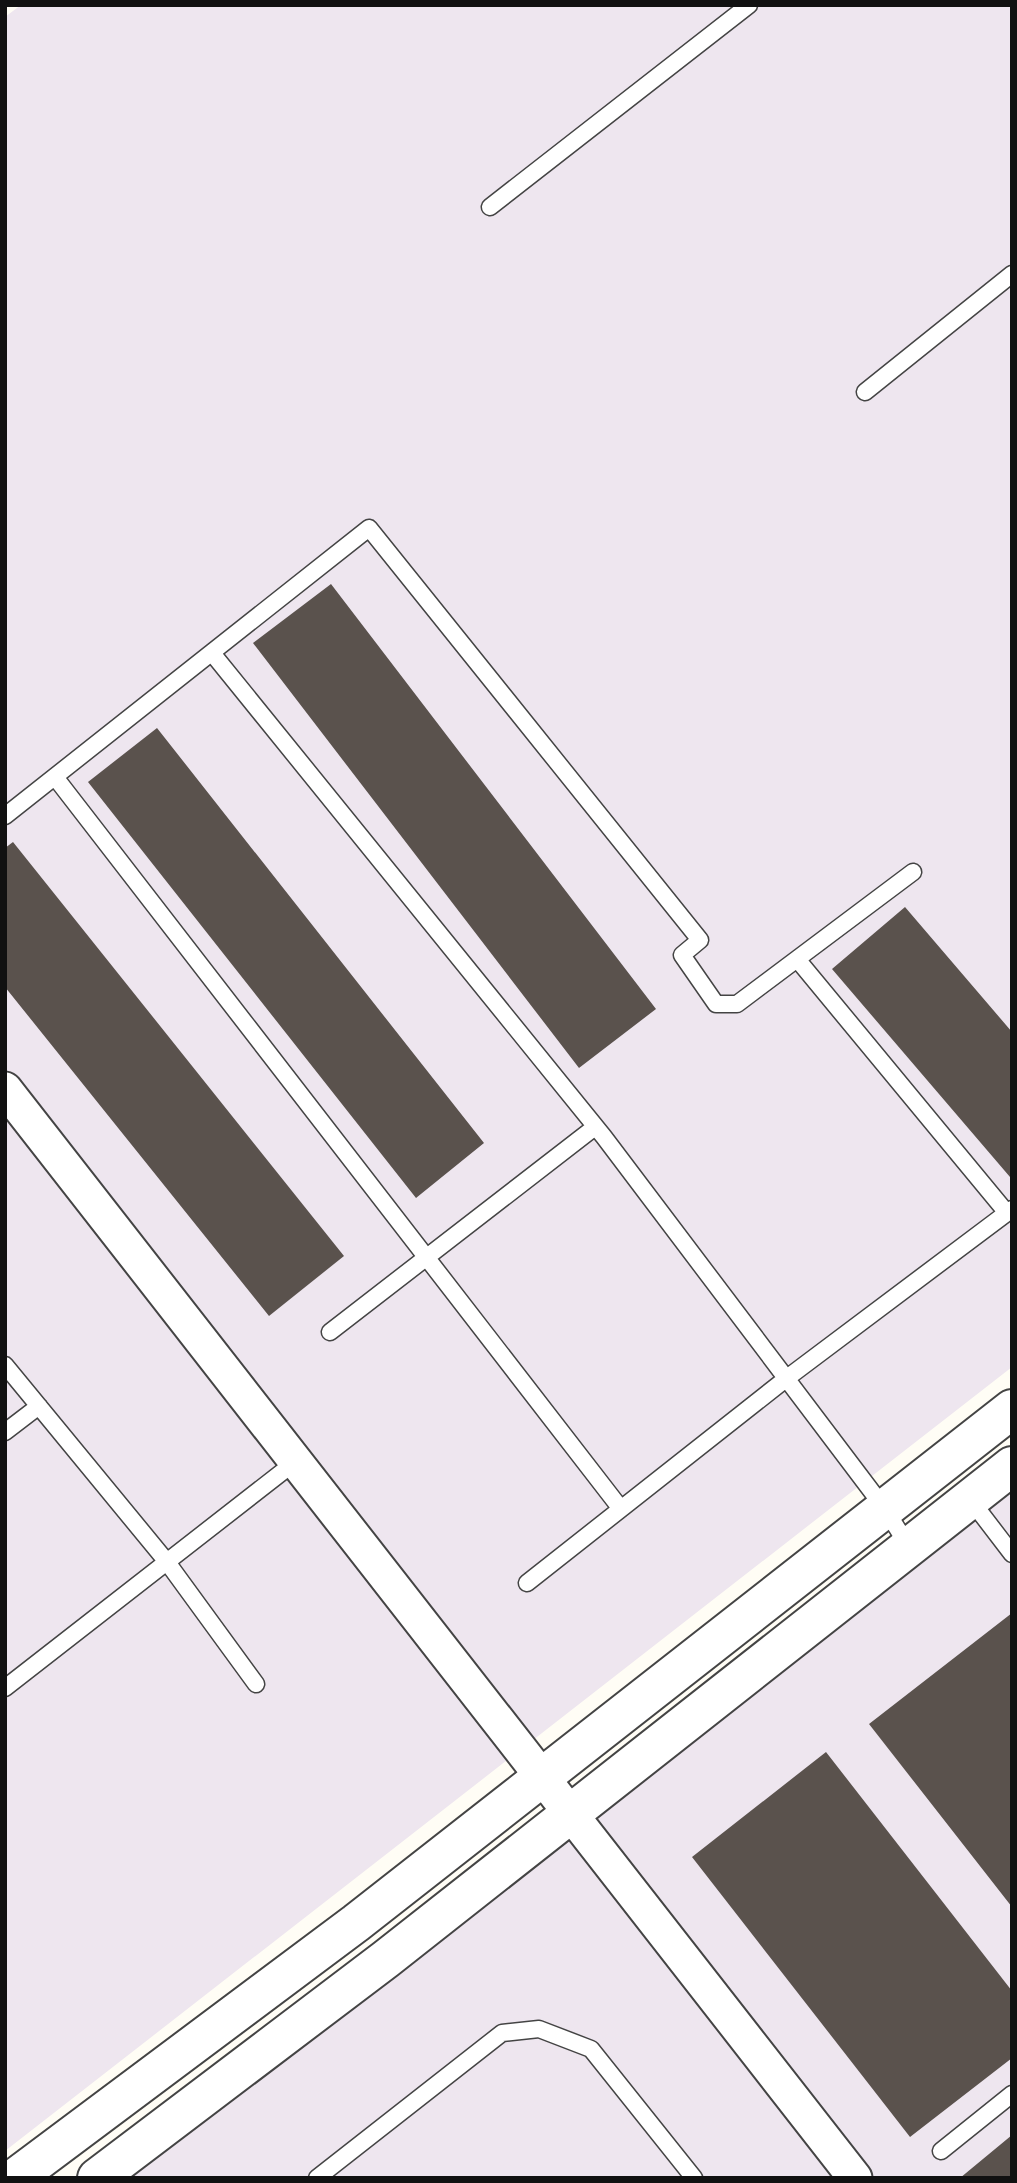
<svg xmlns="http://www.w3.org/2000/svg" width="1017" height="2183" viewBox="0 0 1017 2183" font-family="'Roboto Serif',serif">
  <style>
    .industrial { fill: #eee6ef }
    .building { fill: #5a524d }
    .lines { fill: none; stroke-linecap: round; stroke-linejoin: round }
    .service-casing { stroke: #444; stroke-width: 19 }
    .minor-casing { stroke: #444; stroke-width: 37 }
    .tertiary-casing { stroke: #444; stroke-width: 42 }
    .service { stroke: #fff; stroke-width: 16 }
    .minor { stroke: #fff; stroke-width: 33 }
    .tertiary { stroke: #fff; stroke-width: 38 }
  </style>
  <rect width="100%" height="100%" fill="#fffdf5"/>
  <path class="industrial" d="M21,5H1012V1367L5,2151V17Z
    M1012,1477V2178H109Z"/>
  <path class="building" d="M331,584L656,1009L579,1068L253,643Z
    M157,728L484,1143L416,1198L88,782Z
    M13,842L344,1256L269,1316L5,987V848Z
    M905,907L1012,1032L1010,1177L832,969Z
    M1012,1613V1907L869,1724Z
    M826,1752L1012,1991V2058L910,2137L692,1857Z
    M1012,2135V2178H960Z"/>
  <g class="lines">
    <defs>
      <path id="service" d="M490,207L749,5
        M865,392L1012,274
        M212,653L604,1137L885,1509L909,1547
        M55,777L621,1509
        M5,816L369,528L700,940L682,955L716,1004H737L913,872
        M797,959L1007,1213
        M330,1332L595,1127
        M5,1365L167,1562L256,1684
        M5,1432L39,1406
        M970,1499L1012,1554
        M527,1583L787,1378L1012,1209
        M5,1688L295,1462
        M941,2151L1012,2094
        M317,2178L502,2033L539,2029L591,2049L694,2178"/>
      <path id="minor" d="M5,1089L855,2178"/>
      <path id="tertiary" d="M15,2178L356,1923L1012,1409
        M97,2178L386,1959L1012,1466"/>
    </defs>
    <use href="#service" class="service-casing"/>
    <use href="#minor" class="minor-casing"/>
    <use href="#tertiary" class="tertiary-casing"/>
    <use href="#service" class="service"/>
    <use href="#minor" class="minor"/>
    <use href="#tertiary" class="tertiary"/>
  </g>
  <rect width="1017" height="2183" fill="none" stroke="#111111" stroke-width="14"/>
</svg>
